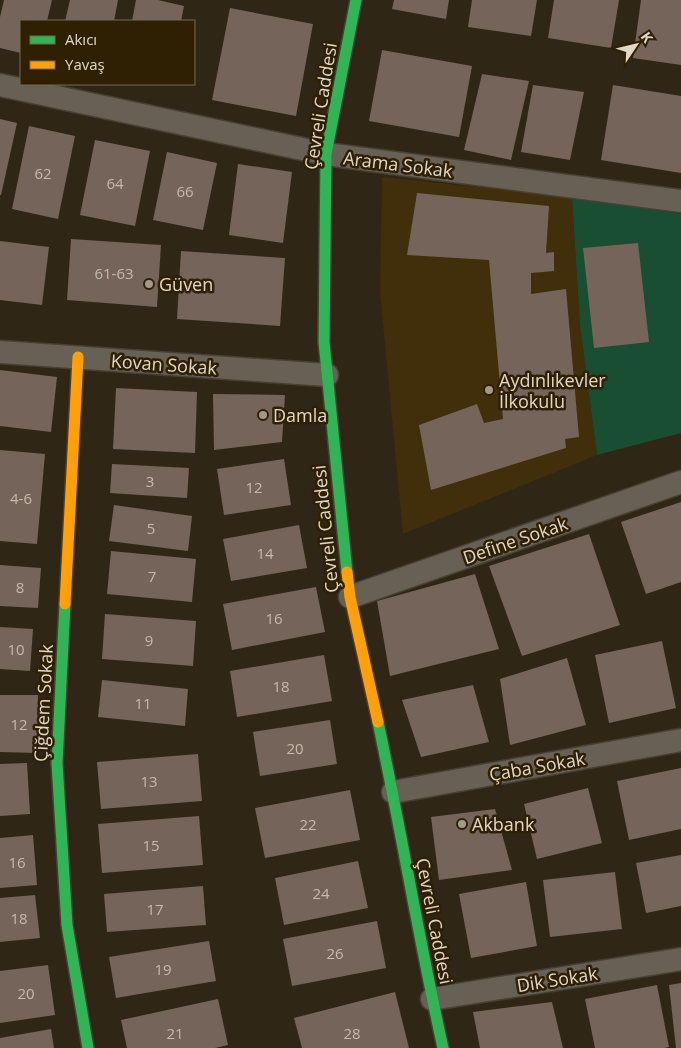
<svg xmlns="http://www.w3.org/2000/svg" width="681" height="1048" viewBox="0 0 681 1048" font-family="'Open Sans',sans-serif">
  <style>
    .built { fill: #402f0a }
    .green { fill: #1a4e32 }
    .building { fill: #756459 }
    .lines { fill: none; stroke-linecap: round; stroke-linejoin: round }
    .street-casing { stroke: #474034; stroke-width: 25 }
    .fast-casing { stroke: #474034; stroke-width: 14 }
    .slow-casing { stroke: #474034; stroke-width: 14 }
    .street { stroke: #666055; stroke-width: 22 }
    .fast { stroke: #30b455; stroke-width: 11 }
    .slow { stroke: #ff9f0a; stroke-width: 11 }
    .poi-dot { fill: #a29988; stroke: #2f2003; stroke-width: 2 }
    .labels { text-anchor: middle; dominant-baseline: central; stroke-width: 5; stroke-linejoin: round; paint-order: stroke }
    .number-label { font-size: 15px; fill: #c5baab }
    .street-label { font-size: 18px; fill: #e0d7c6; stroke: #2f2003 }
    .poi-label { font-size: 18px; fill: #e0d7c6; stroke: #2f2003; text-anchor: start }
  </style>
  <rect width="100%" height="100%" fill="#302616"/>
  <path class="built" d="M382,177L572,197L580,325L597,455L403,534L380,292Z"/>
  <path class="green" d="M572,197L681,214V433L597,455L580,325Z"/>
  <path class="building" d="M4,0H52L47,21H21V53L0,48V17Z
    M70,0H118L114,21H65Z
    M136,0H158L184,6L181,21H132Z
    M394,0H449L446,19L392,9Z
    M472,0H537L531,36L468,27Z
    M554,0H619L611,48L548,38Z
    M641,0H681V65L633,58Z
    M230,8L313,24L296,116L212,100Z
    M382,50L472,66L459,137L369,121Z
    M482,74L529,81L511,160L464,150Z
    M533,85L584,92L570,160L521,152Z
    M613,85L681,96V173L601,160Z
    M0,119L17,123L1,195H0Z
    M29,126L75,136L58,219L12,209Z
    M95,140L150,151L135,226L80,215Z
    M167,152L217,163L203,230L153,220Z
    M238,164L292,172L283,243L229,235Z
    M417,193L549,206L546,253L554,252V271L531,273V294L566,289L579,437L565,439L566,448L431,490L419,425L477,404L484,423L503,419L489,260L407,255Z
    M71,239L161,245L157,307L67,300Z
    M0,241L49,247L42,305L0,300Z
    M638,243L649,342L594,348L583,248Z
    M181,251L285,258L280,326L177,319Z
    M0,370L57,377L51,432L0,426Z
    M116,388L197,392L195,453L113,449Z
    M213,394L285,395L282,442L214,450Z
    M0,450L45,454L37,544L0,541Z
    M284,459L291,505L224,515L217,469Z
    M112,464L189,468L187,498L110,493Z
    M681,502V582L646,594L621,522Z
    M114,505L192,516L188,551L109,541Z
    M299,525L307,568L231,581L223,539Z
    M589,534L620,625L522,656L489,566Z
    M111,551L196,559L192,602L107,594Z
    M0,565L41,568L38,608L0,606Z
    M475,574L499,649L390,676L377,601Z
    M316,587L325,632L232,650L223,604Z
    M105,614L196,621L193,666L102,659Z
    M0,627L33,629L30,671L0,669Z
    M662,641L676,708L609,723L595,655Z
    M324,655L332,701L237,717L230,671Z
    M567,658L586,725L510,745L500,679Z
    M102,680L188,689L185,726L98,717Z
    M473,685L489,742L421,757L402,700Z
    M0,695H38L37,753L0,752Z
    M330,720L337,764L260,776L253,732Z
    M198,754L202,801L101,809L97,762Z
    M27,763L30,814L0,816V764Z
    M681,768V829L629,840L617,781Z
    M588,788L602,843L537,859L524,804Z
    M350,790L360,840L265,858L255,808Z
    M495,809L512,870L439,880L431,817Z
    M199,816L203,865L102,873L98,824Z
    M33,835L37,885L0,888V838Z
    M681,855V906L646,913L636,863Z
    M358,861L368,908L284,925L275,878Z
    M615,872L622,929L550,937L543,880Z
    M526,882L537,946L471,958L459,894Z
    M203,886L206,925L107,932L104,894Z
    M35,895L40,938L0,942V898Z
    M377,921L386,968L292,986L283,939Z
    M209,941L216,981L116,998L109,957Z
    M48,965L55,1015L0,1023V971Z
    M681,983V1048H676L669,985Z
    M657,985L669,1047L664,1048H595L585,999Z
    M395,992L409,1048H302L294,1018Z
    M218,999L228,1045L215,1048H127L121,1020Z
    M552,1002L563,1048H480L473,1012Z
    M51,1029L54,1048H0V1038Z"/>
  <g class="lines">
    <defs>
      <path id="street" d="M0,85L326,154L681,201
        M0,352L327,375
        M350,597L681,482
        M393,792L681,740
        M432,999L681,959"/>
      <path id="fast" d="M347,572L324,342L326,154L356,0
        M65,604L57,763L67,925L88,1048
        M378,722C401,830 419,940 443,1048"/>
      <path id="slow" d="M347,572L350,597L378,722
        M65,604L78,357"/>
    </defs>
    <use href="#street" class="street-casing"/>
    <use href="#fast" class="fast-casing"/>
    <use href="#slow" class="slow-casing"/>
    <use href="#street" class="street"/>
    <use href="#fast" class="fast"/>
    <use href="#slow" class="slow"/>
  </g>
  <g class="poi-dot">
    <circle cx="149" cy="284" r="5"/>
    <circle cx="489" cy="390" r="5"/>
    <circle cx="263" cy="415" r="5"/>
    <circle cx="462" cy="824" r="5"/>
  </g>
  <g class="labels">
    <g class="number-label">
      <text x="43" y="173">62</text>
      <text x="115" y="183">64</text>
      <text x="185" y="191">66</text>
      <text x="114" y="273">61-63</text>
      <text x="150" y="481">3</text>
      <text x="254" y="487">12</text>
      <text x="21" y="498">4-6</text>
      <text x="151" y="528">5</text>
      <text x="265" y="553">14</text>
      <text x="152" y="576">7</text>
      <text x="20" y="587">8</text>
      <text x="274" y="618">16</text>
      <text x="149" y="640">9</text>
      <text x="16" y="649">10</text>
      <text x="281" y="686">18</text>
      <text x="143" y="703">11</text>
      <text x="19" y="724">12</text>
      <text x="295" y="748">20</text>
      <text x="149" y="781">13</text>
      <text x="308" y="824">22</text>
      <text x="151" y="845">15</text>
      <text x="17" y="862">16</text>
      <text x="321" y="893">24</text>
      <text x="155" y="909">17</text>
      <text x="19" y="918">18</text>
      <text x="335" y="953">26</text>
      <text x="163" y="969">19</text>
      <text x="26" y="993">20</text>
      <text x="175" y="1033">21</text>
      <text x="352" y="1033">28</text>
    </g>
    <g class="street-label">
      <text transform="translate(320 106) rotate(-81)">Çevreli Caddesi</text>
      <text transform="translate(398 164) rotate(7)">Arama Sokak</text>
      <text transform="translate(164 364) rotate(4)">Kovan Sokak</text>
      <text transform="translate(325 529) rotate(-96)">Çevreli Caddesi</text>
      <text transform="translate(515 540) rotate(-19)">Define Sokak</text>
      <text transform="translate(43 703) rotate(-87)">Çiğdem Sokak</text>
      <text transform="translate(537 766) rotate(-10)">Çaba Sokak</text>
      <text transform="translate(435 921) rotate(79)">Çevreli Caddesi</text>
      <text transform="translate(557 979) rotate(-9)">Dik Sokak</text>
    </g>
    <g class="poi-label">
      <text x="159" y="284">Güven</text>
      <text x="499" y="380">Aydınlıkevler<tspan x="499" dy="21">İlkokulu</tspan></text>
      <text x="273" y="415">Damla</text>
      <text x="472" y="824">Akbank</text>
    </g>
  </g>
  <rect x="20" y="20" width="175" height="65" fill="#2f2003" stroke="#766951"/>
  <rect x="30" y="36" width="25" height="8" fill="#30b455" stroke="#766951"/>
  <text x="65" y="45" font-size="15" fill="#e0d7c6">Akıcı</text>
  <rect x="30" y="61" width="25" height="8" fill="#ff9f0a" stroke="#766951"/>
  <text x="65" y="70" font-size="15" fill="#e0d7c6">Yavaş</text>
  <g transform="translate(636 45) rotate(55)" stroke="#2f2003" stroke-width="4" paint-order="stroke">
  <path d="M0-4L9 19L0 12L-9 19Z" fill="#e0d7c6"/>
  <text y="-8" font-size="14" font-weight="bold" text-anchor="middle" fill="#e0d7c6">K</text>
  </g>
</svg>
